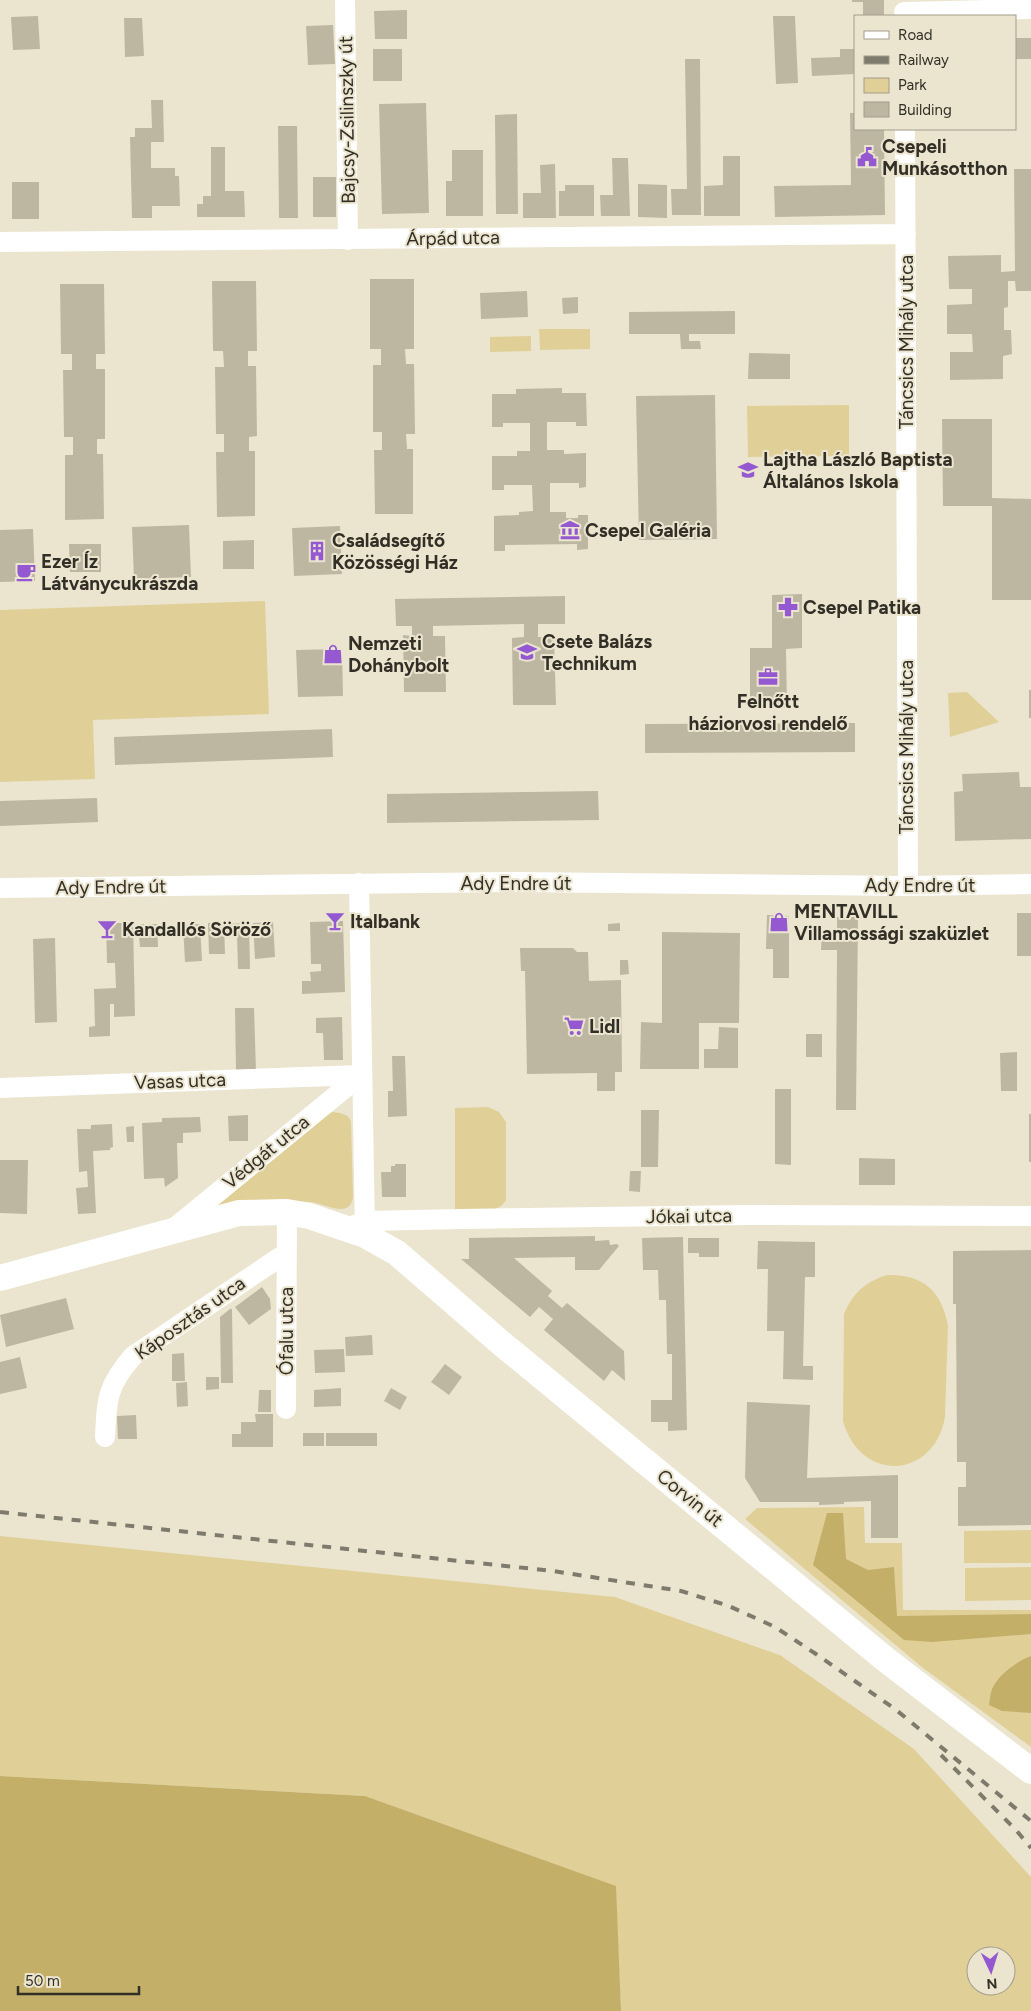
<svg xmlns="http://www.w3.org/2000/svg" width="1031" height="2011" viewBox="0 0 1031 2011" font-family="Figtree,sans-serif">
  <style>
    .green { fill: #e0d098; fill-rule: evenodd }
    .forest { fill: #c3af68 }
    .building { fill: #bdb7a2 }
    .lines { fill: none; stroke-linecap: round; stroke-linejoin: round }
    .minor { stroke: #fff; stroke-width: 20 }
    .major { stroke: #fff; stroke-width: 26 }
    .rail { stroke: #7e7a6c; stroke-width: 4; stroke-dasharray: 9 9; stroke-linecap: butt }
    .labels { text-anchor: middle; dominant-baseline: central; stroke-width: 4; stroke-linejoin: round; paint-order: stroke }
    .street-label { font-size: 19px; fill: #322f27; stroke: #ebe5cf }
    .poi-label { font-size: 19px; font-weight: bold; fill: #322f27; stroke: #ebe5cf; text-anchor: start }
  </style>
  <rect width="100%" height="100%" fill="#ebe5cf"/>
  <path class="green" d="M539,329H590V349L540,350Z
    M531,336V351L490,352V337Z
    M849,405V456L748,457L747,406Z
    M265,601L269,714L93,720L95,779L0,782V610Z
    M967,692L999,722L950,737L948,693Z
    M488,1107L499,1112L506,1122V1200C498,1216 471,1210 455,1210V1108Z
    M333,1112C341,1113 349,1114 351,1122L353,1197C352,1204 349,1209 341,1209C331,1209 320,1203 310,1202C280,1199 247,1204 217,1205L324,1114Z
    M887,1275C923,1274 942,1291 948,1326L945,1417C934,1480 860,1483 843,1421L844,1314C853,1293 865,1282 887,1275Z
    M864,1507L865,1543H902L903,1610H1031V1747L923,1668L745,1519L757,1508Z
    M1031,1530V1563H964V1531Z
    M0,1536L615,1597L780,1655L914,1749L1031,1877V2011H621L615,1886L365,1796L0,1776ZM976,1956H1006V1986H976Z
    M1031,1567V1600L965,1601V1568Z"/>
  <path class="forest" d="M827,1513H843L846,1559L868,1570L894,1567L897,1616L1031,1614V1634L932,1642L904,1640L813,1565Z
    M1031,1656V1713L1002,1711L989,1705C990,1700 990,1694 992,1689C998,1675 1017,1661 1031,1656Z
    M0,1776L365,1796L616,1886L621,2011H0Z"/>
  <path class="building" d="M852,0H884V16H863V2H852Z
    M407,10V39H375L374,11Z
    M38,16L40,49L13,50L11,17Z
    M773,16H795L798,83L776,84Z
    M124,18H142L144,56L125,57Z
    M333,25L335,64L308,65L306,26Z
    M1015,38H1031V59H1015Z
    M373,49H402V81H373Z
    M840,49H855V74L812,76L811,58L840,57Z
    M685,59H700L701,215H672L671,189H687Z
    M151,100H163L164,142H151V168H175V176H179L180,206H152V218H132L130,137H135V128H152Z
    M426,103L429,213L382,214L379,104Z
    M850,113H855V129H884L885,215L775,217L774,186L851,185Z
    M517,114L518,214H496L495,115Z
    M278,126H297L298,218H279Z
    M211,147H225V191H244L245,217H197V204H203V196H211Z
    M452,150H483V216H446V181H452Z
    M723,156H740V216H704V186L723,185Z
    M612,158H628L630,216H601L600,195H613Z
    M555,164L556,218H523V193H541L540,165Z
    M1014,169H1031V291H1016L1015,281H1008V307L1004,308V330H1011L1012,354L1003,356V379L950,380V352H973L972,334H947V305L972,304V289H949L948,256L1001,255V272L1015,271Z
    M313,177H336V217H313Z
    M12,182H39V219H12Z
    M638,184L667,185V218L638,217Z
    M565,185H594V216H559V191H565Z
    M370,279H414V349H405L406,364H414L415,434H406L407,449H413V514H375L374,450H382V432H373V365H381V349H370Z
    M212,281H256L257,351H248V366H256L257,436L249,437V451H255V516L217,517L216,452H224V434H216L215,367H224L223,351H213Z
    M60,284H104L105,354H96V369H105V439H97V454H103L104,519L65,520V455H73V437H64L63,370H72V354H61Z
    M527,291L528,317L481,319L480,293Z
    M578,297V313L563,314L562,298Z
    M735,311V334H689V341H700L701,349H681L680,334H629V312Z
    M749,353L790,354V379H748Z
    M562,388V393H586L587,426H576V422H547V450H564V454L586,453V487L579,488V483H550V512H566V518H578V515H588V549L577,550V544L505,545V551H494V516L519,515V512L533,511L532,485H504V490H492V456H517V451H530V423H503V427H492V394H516V389Z
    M715,395L717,539L639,540L636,396Z
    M942,419H992V498L1031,499V600H992V506H943Z
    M189,525L191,577L134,579L132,527Z
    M340,526L342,574L294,576L292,528Z
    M33,529L35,581L0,582V530Z
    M254,540V569H223V541Z
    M69,544H101V572H70Z
    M802,594V648L786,649L787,708L750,709V648H772V595Z
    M565,596V624H538V637H554L556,705H513L512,638L524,637V624L433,626V636H445L446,692H404L403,635L412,636V626H396L395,599Z
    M342,649L343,696L298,697L296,650Z
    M1029,690H1031V718H1029Z
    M855,723V752L645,753V724Z
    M332,729L333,757L115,765L114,737Z
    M1019,772L1020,787H1031V839L955,841L954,792L963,791L962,774Z
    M598,791L599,820L387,823V794Z
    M97,798L98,822L0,826V801Z
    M1017,913H1031V956H1017Z
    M767,915L789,916V978H773V949H766Z
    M837,917H858L856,1110H836L837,950H821L822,930H837Z
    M343,921L345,992L302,994V981H311L310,972L321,971V964H311L310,922Z
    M224,922L225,954H209L208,923Z
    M273,922L275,957L255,959L253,923Z
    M106,923H133L135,1016L114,1017V1004H110V1036L89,1037V1027L95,1026L94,989L116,988L115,963H107Z
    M249,923L250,969H238L237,934H226L225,924Z
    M620,923V931H608V924Z
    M138,924H157L158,947H140Z
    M200,924L202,961L185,962L183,925Z
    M662,932L740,933L739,1023H699V1069H640L641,1022L662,1023Z
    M55,938L57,1022L35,1023L33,939Z
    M520,948H573L577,952H588L589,981L621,980L622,1072H615V1091H597V1073L527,1074L525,971H521Z
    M620,960H628L629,974L620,975Z
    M235,1008H254L256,1070H236Z
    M342,1017L343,1060H324L323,1033H316V1018Z
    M719,1027L738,1028V1068H704V1049H718Z
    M806,1034H822V1057H806Z
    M1017,1052V1091H1001L1000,1053Z
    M392,1056H405L407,1116L388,1117V1091H393Z
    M775,1089H791V1165L775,1164Z
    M641,1110H659L658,1167H641Z
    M1029,1114H1031V1162H1029Z
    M248,1115V1141H229L228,1116Z
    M200,1117L201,1132L183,1133V1143H177L178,1178L165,1187L164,1178L144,1179L142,1123L162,1122V1118Z
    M112,1124L113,1147L110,1148V1150L93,1151L96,1213L78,1214L76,1188L88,1187L87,1171L79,1172L77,1129H91V1125Z
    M134,1126V1142H127L126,1127Z
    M859,1158L895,1159V1185H859Z
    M0,1160H28L27,1214L0,1213Z
    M395,1164H406V1197H382L381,1172H391V1166H395Z
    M630,1171H641L640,1192L629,1191Z
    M595,1236V1241L609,1240L610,1245L617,1244L619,1246L599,1270H575V1257L514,1258L552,1291L548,1296L562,1308L567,1303L624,1351L625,1381L612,1370L604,1381L544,1330L553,1319L539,1307L530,1317L461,1259H469V1238Z
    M683,1237L687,1430L668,1431V1422H651V1400H672V1354H667L666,1300H659L658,1270H643L642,1238Z
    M688,1238H719V1257H699V1253H688Z
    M758,1241L815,1242V1277H805L803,1366H813V1380L783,1379L784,1331H767L768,1269H757Z
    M1031,1250V1525L958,1526V1487H966V1462H957L956,1304H953V1251Z
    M262,1287L270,1299L271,1309L249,1325L235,1307Z
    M66,1298L74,1329L6,1347L0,1315Z
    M230,1309H232L233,1383H221L220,1317Z
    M372,1335L373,1355L346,1356L345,1337Z
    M344,1349L345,1372L315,1373L314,1350Z
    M184,1353L185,1381H172V1354Z
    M20,1357L27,1388L0,1394V1362Z
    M445,1364L462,1377L449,1395L431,1382Z
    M206,1377H219V1389L206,1390Z
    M187,1382L188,1406L177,1407L176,1383Z
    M341,1388V1406L314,1407V1390Z
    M391,1388L407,1397L400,1410L384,1401Z
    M259,1390H271V1412H258Z
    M747,1402L810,1405L807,1478L898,1475V1538H871V1501L844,1502V1504L819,1505V1502H760L745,1478Z
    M255,1414H273V1447H232V1434H241V1422H256Z
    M136,1415L137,1439H118L117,1416Z
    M303,1433H324V1446H303Z
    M326,1433H377V1446H326Z"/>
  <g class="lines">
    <path class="minor" d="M345,0L348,240
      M904,12L1031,9
      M905,129L908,886
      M0,242L906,234
      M359,883L365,1233
      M0,888L515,882L908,886L1031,884
      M0,1088L361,1075
      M347,1228L365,1221L462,1219L746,1215L1031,1216
      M173,1229L361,1075
      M286,1409L287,1212
      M105,1437C107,1398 107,1386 133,1356L286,1253"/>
    <path class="major" d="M0,1278L239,1213L287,1212L309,1216L365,1235L397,1253L501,1343L885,1659L1031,1771"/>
    <path class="rail" d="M0,1512L553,1571L681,1591L729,1606L775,1627L816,1654L895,1709L1031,1821
      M941,1755L1016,1830L1031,1848"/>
  </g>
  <defs>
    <symbol id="civic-bare" viewBox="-9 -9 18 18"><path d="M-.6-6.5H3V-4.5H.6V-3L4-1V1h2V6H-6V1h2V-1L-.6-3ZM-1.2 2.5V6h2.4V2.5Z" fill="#9459d0" stroke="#ebe5cf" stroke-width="2.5" paint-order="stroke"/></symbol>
    <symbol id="school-bare" viewBox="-9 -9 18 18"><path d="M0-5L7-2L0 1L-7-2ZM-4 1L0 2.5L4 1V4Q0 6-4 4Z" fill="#9459d0" stroke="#ebe5cf" stroke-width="2.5" paint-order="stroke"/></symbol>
    <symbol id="museum-bare" viewBox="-9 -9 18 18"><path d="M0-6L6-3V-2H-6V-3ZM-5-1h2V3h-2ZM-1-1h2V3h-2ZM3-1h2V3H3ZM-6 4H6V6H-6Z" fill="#9459d0" stroke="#ebe5cf" stroke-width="2.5" paint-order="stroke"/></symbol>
    <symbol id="building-bare" viewBox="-9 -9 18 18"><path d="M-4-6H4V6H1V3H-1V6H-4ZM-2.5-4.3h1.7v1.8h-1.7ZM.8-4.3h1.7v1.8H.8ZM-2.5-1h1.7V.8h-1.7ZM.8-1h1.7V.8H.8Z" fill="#9459d0" stroke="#ebe5cf" stroke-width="2.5" paint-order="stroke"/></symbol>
    <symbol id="cafe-bare" viewBox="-9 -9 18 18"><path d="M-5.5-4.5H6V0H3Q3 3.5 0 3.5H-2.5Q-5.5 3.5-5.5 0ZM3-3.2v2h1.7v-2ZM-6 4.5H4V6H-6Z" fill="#9459d0" stroke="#ebe5cf" stroke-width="2.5" paint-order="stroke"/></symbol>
    <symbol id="pharmacy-bare" viewBox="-9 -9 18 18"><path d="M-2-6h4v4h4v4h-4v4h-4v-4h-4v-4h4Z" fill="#9459d0" stroke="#ebe5cf" stroke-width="2.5" paint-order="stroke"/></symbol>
    <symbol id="shop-bare" viewBox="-9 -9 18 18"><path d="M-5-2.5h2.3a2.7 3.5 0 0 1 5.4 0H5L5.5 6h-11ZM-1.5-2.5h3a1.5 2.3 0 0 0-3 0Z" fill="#9459d0" stroke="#ebe5cf" stroke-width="2.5" paint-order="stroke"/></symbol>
    <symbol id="office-bare" viewBox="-9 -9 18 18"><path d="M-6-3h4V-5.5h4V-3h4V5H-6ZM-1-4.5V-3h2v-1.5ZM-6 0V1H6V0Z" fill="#9459d0" stroke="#ebe5cf" stroke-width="2.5" paint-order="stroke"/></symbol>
    <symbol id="bar-bare" viewBox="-9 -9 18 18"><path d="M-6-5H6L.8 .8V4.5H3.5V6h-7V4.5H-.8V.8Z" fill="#9459d0" stroke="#ebe5cf" stroke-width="2.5" paint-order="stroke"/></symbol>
    <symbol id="supermarket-bare" viewBox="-9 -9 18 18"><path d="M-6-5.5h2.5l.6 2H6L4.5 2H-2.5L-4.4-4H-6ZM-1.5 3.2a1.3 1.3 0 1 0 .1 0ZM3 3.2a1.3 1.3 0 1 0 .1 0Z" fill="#9459d0" stroke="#ebe5cf" stroke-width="2.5" paint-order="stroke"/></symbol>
  </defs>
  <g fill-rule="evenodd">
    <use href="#civic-bare" x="853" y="143" width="28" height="28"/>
    <use href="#school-bare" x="734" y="456" width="28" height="28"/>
    <use href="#museum-bare" x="556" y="516" width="28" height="28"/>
    <use href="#building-bare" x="303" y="537" width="28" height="28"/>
    <use href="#cafe-bare" x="12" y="558" width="28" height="28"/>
    <use href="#pharmacy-bare" x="774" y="593" width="28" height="28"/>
    <use href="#school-bare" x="513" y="638" width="28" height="28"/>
    <use href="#shop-bare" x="319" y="640" width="28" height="28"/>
    <use href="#office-bare" x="754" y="663" width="28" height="28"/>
    <use href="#bar-bare" x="321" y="907" width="28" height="28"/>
    <use href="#shop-bare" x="765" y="908" width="28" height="28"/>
    <use href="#bar-bare" x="93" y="915" width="28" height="28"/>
    <use href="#supermarket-bare" x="560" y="1012" width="28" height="28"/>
  </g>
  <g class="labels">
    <g class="street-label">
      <text transform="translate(347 120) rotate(-91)">Bajcsy-Zsilinszky út</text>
      <text transform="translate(453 238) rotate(-1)">Árpád utca</text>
      <text transform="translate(906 342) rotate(-90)">Táncsics Mihály utca</text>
      <text transform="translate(906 747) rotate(-90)">Táncsics Mihály utca</text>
      <text x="516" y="883">Ady Endre út</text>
      <text x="920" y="885">Ady Endre út</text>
      <text transform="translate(111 887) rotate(-1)">Ady Endre út</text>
      <text transform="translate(180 1081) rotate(-2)">Vasas utca</text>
      <text transform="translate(266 1152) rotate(-39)">Védgát utca</text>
      <text transform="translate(689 1216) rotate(-1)">Jókai utca</text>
      <text transform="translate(190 1318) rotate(-35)">Káposztás utca</text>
      <text transform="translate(286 1331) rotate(-90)">Ófalu utca</text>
      <text transform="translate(690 1498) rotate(39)">Corvin út</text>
    </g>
    <g class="poi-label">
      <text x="882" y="146">Csepeli<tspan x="882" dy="22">Munkásotthon</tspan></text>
      <text x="763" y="459">Lajtha László Baptista<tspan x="763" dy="22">Általános Iskola</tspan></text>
      <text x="585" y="530">Csepel Galéria</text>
      <text x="332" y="540">Családsegítő<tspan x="332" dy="22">Közösségi Ház</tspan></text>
      <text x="41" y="561">Ezer Íz<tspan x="41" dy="22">Látványcukrászda</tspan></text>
      <text x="803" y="607">Csepel Patika</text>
      <text x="542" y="641">Csete Balázs<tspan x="542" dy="22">Technikum</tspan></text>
      <text x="348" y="643">Nemzeti<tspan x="348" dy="22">Dohánybolt</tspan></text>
      <text x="768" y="701" text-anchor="middle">Felnőtt<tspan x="768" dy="22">háziorvosi rendelő</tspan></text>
      <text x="794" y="911">MENTAVILL<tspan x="794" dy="22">Villamossági szaküzlet</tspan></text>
      <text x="350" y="921">Italbank</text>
      <text x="122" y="929">Kandallós Söröző</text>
      <text x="589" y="1026">Lidl</text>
    </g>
  </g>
  <rect x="854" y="15" width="162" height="115" fill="#ebe5cf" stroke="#a19c8c"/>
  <rect x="864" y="31" width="25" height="8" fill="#ffffff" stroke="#a19c8c"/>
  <text x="898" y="40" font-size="15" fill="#322f27">Road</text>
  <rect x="864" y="56" width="25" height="8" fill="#7e7a6c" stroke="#a19c8c"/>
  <text x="898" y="65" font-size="15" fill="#322f27">Railway</text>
  <rect x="864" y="78" width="25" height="15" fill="#e0d098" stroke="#a19c8c"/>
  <text x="898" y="90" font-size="15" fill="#322f27">Park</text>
  <rect x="864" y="102" width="25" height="15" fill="#bdb7a2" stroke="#a19c8c"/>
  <text x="898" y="115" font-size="15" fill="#322f27">Building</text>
  <g transform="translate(991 1971) rotate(176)"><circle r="24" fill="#ebe5cf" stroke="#a19c8c"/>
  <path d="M0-4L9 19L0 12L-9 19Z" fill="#9459d0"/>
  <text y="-8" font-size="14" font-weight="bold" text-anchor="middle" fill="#322f27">N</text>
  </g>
  <path d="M18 1986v8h121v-8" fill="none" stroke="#322f27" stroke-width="2.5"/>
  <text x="25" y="1986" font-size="15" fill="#322f27" stroke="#ebe5cf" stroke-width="4" paint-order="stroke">50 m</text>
</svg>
